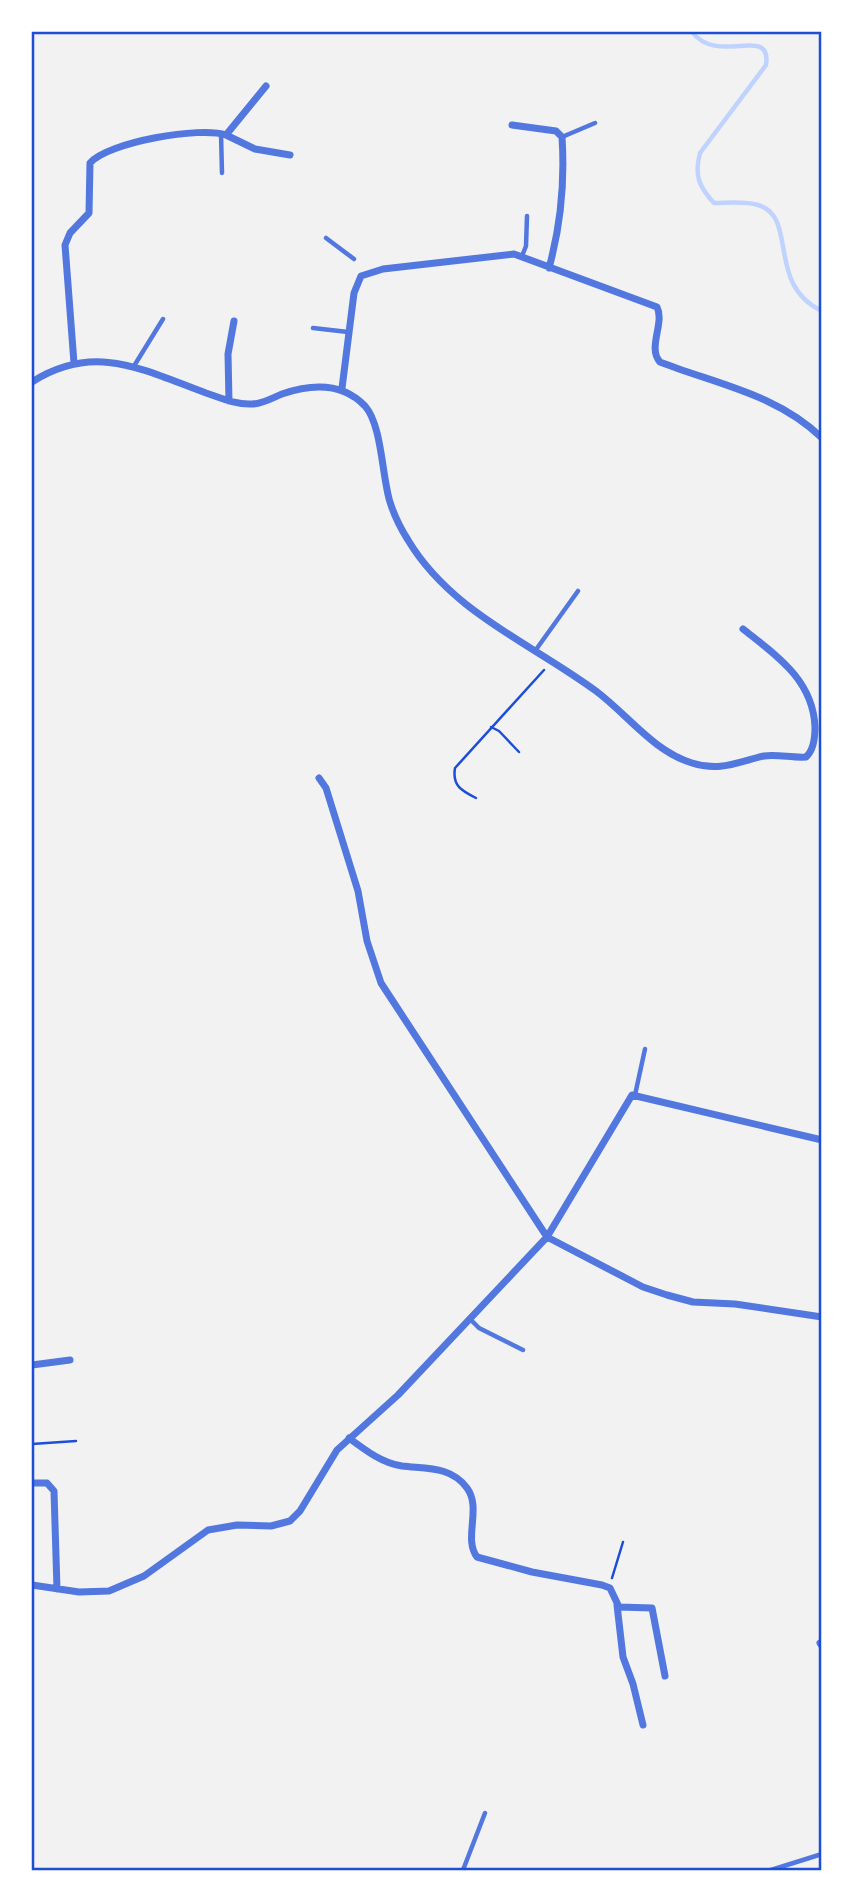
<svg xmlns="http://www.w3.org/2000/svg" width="853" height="1902" viewBox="0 0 853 1902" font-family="Ubuntu,sans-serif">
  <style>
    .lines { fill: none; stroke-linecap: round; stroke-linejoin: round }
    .stream { stroke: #bfd3fe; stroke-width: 4.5 }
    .path { stroke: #1d4ed8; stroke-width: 2.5 }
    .service { stroke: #5277de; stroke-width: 4.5 }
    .minor { stroke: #5277de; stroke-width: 7 }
    .neatline { fill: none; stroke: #1d4ed8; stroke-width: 2.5 }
  </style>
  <rect width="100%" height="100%" fill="#f2f2f2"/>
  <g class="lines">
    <path class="stream" d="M692,32C718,66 772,24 766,65L700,153C694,175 699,187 714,203C728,203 745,201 758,205C799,217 765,284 822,311"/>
    <path class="path" d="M491,727L499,731L519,752
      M476,798C462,791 452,786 455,768L544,670
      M32,1444L76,1441
      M612,1578L623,1542"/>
    <path class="service" d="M221,134L222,173
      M562,137L595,123
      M326,238L354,259
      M522,256L526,246L527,216
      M313,328L348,332
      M134,366L163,319
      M535,651L578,591
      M635,1095L645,1049
      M470,1319L479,1328L523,1350
      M821,1811H822
      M463,1870L485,1813
      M771,1870L822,1854"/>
    <path class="minor" d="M512,125L556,131L562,137C565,182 561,224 549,268
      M226,135L255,149L290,155
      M74,363L65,245L70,233L89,213L90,163C108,142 201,126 226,135L266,86
      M32,382C95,342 143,370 206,393C221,398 236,405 252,404C263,404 272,398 282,394C311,384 342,382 365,406C382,425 382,477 390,502C394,515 401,529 408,540C451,612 531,643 596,691C628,715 653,751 692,763C720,772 737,762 764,756C777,754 792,758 806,757C814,750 815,738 815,727C813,680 777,656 743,629
      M342,388L354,293L361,276L383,269L514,254L657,307C665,323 647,348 660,362C716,384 777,394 822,438
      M229,401L228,354L234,321
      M319,778L326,788L358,891L367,941L381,983L547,1237L643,1287L667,1295L693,1302L735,1304L822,1317
      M32,1365L70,1360
      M349,1438C365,1450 382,1463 402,1466C426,1469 451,1466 467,1488C482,1508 463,1539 477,1557L532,1572L602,1585L610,1588L619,1607L652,1608L665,1676
      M32,1483H47L54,1491L57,1589
      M32,1585L79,1592L109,1591L144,1576L208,1530L237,1525L271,1526L290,1521L300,1511L337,1450L398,1395L547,1237L632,1095L822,1140
      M617,1605L623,1657L633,1684L643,1725
      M820,1643L822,1646"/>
  </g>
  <rect width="853" height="1902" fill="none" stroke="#ffffff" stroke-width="66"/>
  <rect x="33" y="33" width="787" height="1836" class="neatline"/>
</svg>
